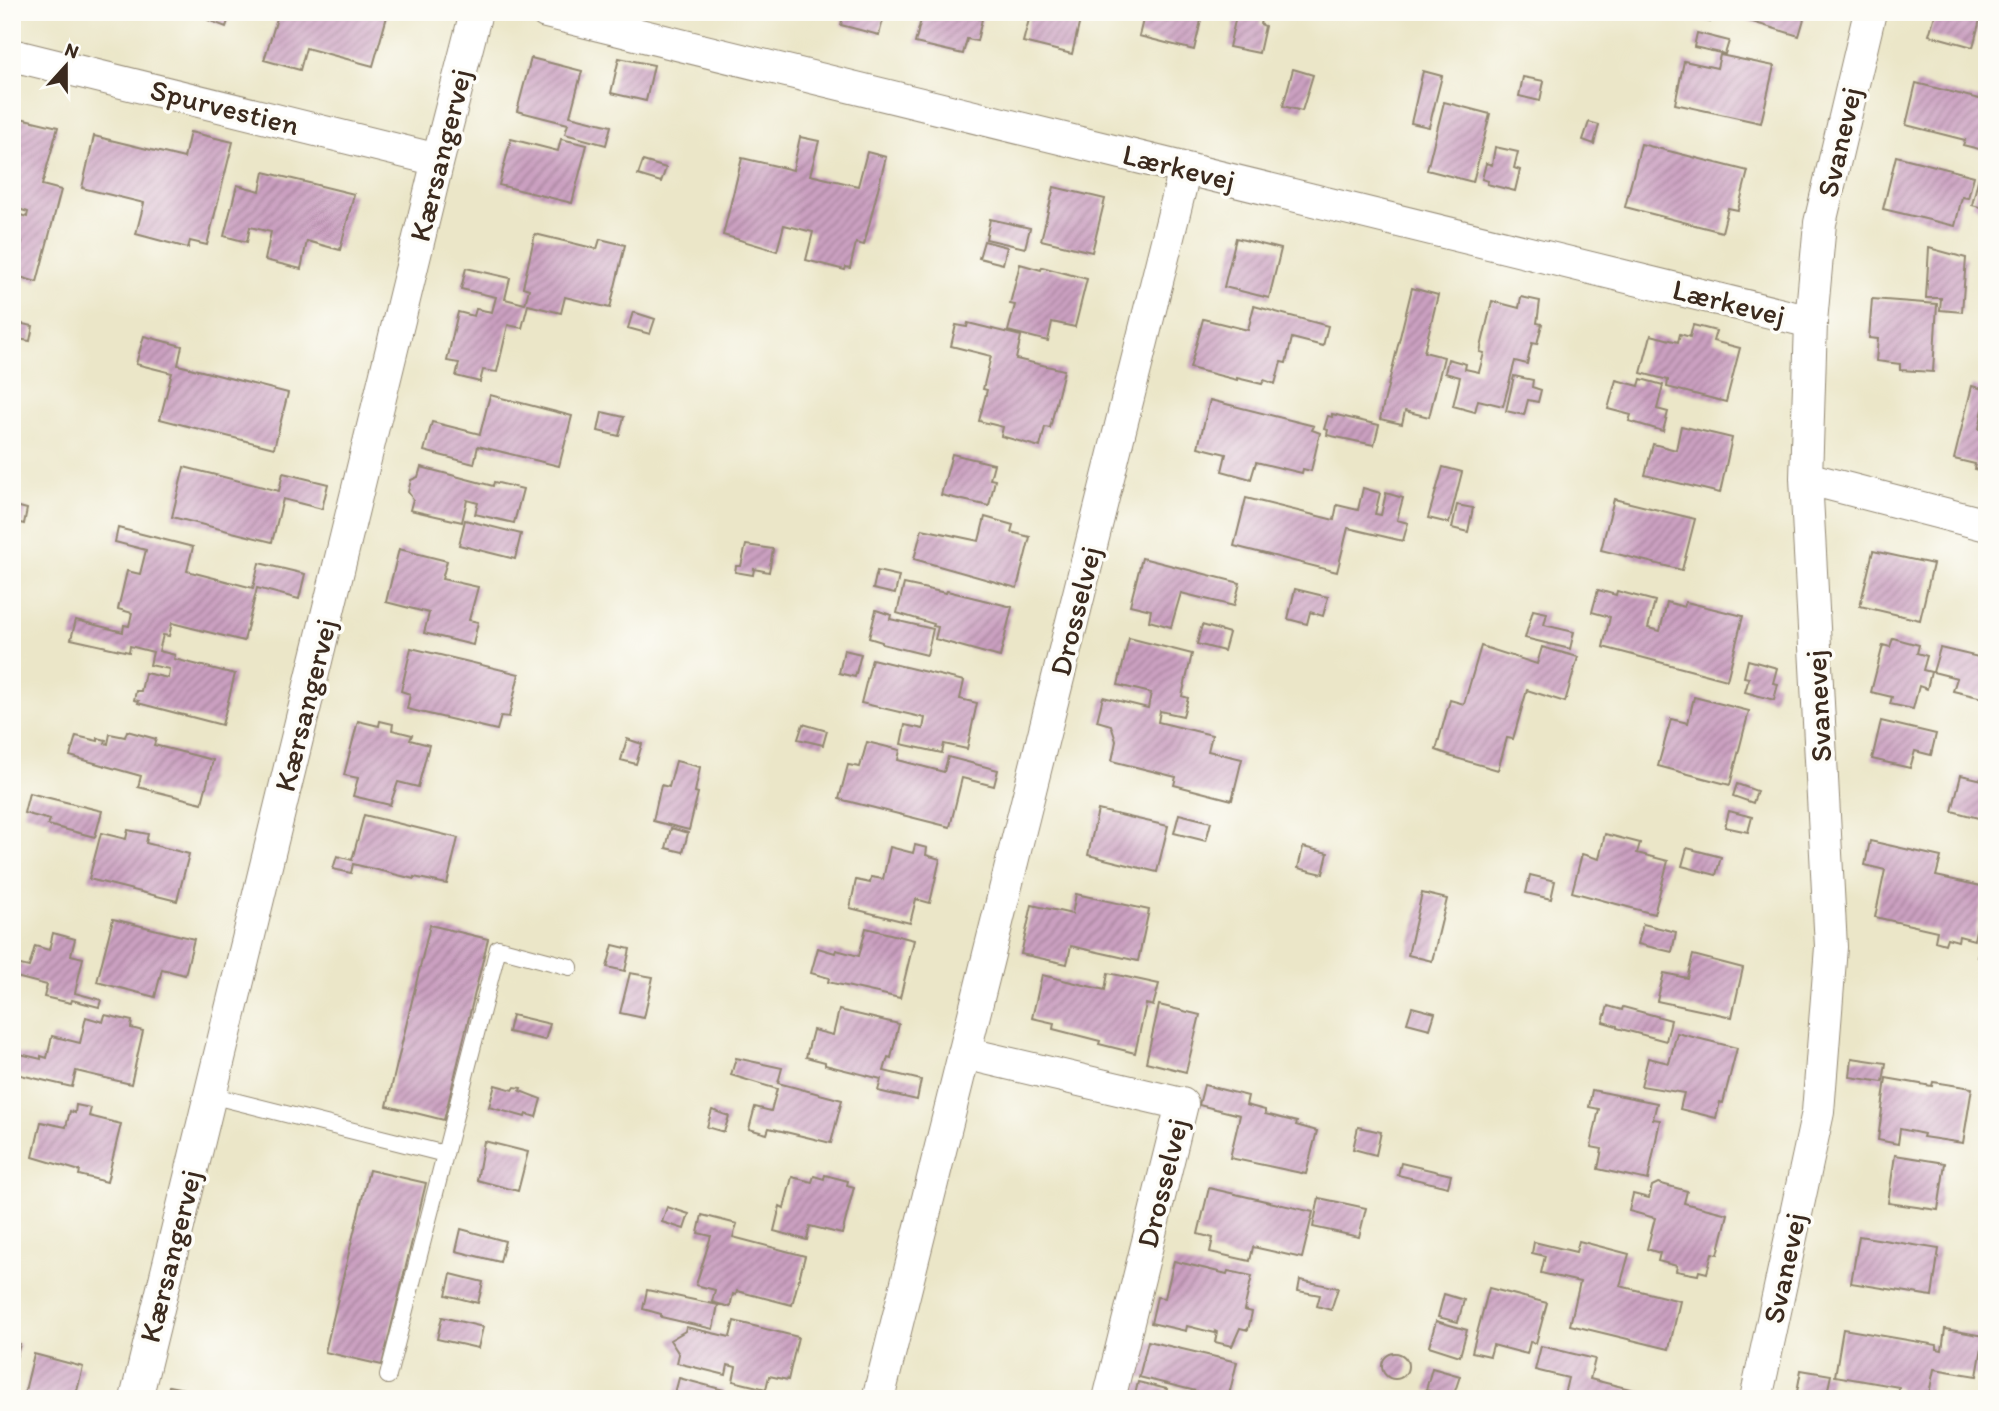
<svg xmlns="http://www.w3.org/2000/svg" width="1999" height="1411" viewBox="0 0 1999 1411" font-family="Itim,sans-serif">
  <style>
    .building { fill: url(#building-hatch) }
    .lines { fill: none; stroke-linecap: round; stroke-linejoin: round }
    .lane-casing { stroke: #938873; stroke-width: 18 }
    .street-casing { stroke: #938873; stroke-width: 34 }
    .lane { stroke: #fff; stroke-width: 16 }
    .street { stroke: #fff; stroke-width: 32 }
    .labels { text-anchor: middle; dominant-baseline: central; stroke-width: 7; stroke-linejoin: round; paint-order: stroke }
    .street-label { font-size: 30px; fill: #3b2a1e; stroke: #fdfcf7 }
  </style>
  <defs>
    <pattern id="building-hatch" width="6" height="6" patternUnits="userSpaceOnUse" patternTransform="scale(1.75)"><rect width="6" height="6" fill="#cba0c1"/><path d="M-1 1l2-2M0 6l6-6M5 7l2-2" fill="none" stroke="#a6839c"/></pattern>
  </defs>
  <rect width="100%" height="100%" fill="#fdfcf7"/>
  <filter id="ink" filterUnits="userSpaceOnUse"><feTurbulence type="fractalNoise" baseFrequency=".0143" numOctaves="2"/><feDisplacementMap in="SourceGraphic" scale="14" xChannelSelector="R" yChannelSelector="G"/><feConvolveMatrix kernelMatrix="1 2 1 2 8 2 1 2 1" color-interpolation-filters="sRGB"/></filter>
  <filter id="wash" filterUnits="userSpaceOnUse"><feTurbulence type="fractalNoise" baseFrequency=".00686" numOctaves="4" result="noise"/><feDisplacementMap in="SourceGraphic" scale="28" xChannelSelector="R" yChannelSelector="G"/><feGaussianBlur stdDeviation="1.57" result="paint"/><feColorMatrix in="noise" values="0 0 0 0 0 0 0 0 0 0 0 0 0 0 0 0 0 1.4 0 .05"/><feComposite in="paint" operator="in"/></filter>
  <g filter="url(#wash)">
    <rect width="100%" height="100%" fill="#ebe6c8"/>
    <g id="blocks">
      <path class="building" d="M211,12H231L226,27L208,20Z
        M279,12H384L388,13L373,66L306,48L300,70L264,60Z
        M844,12H885L879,35L841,25Z
        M923,12L974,13L973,17L982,19L977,41L967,39L963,54L915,43Z
        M1031,12H1082L1072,54L1023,42Z
        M1145,12H1203L1194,50L1139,36Z
        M1237,12H1263L1260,24L1265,26L1259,53L1229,47Z
        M1696,12H1712L1710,22L1695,17Z
        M1719,12H1806L1799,36Z
        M1936,12H1982L1973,47L1929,35Z
        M1697,33L1729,41L1725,54L1694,47Z
        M1720,55L1774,66L1761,123L1675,104L1684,61L1717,68Z
        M531,58L582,71L570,116L611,126L606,145L565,134L568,124L517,111Z
        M619,58L654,65L646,101L611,93Z
        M1293,69L1313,75L1302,111L1283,106Z
        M1423,71L1442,76L1429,127L1411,123Z
        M1523,77L1544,81L1540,101L1519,96Z
        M1916,83L1987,101V151L1963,145L1965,140L1906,125Z
        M1444,102L1490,114L1473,182L1427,170Z
        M12,116L58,127L42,185L61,190L37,282L13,275L22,242L12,239V234L17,214L27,217L28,212L12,207Z
        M1589,122L1599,125L1594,144L1583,140Z
        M190,132L233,142L207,245L190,241L188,248L136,234L144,203L82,188L94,136L184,158Z
        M800,137L819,141L810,175L858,186L867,152L886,157L864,245L856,243L850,268L846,267L845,270L806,260L813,232L784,225L777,251L723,235L742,158L793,170Z
        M511,139L558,151L561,139L587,145L572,203L499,185Z
        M1641,144L1748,171L1738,210L1728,208L1722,232L1625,207Z
        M1495,147L1518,152L1514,168L1520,170L1515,191L1487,184L1488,181L1482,179L1486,163L1492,165Z
        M1896,156L1974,176L1968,198L1962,197L1955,226L1883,209Z
        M643,161L666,168L661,182L638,175Z
        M264,172L354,194L340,250L307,241L301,269L265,260L271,232L250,227L247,242L224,236L237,185L260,191Z
        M1980,172L1987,173V209L1972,205Z
        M1054,187L1105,199L1092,252L1041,240Z
        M990,219L1030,228L1025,248L986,239Z
        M535,234L597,249L600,239L625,245L610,308L565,297L561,313L528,305L522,328L508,325L497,372L483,370L480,382L456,376L459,363L447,361L458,312L474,316L476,309L492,312L496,297L461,289L466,268L510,278L505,299L525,304L529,289L523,287Z
        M1236,238L1281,249L1269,298L1224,287Z
        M984,241L1007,247L1003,264L979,258Z
        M1929,248L1966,258L1962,312L1940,310L1941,298H1926Z
        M1020,264L1041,270L1042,267L1087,279L1075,327L1052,322L1048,341L1008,331L1015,305L1010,304Z
        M1412,288L1438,295L1424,352L1444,357L1429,417L1405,411L1402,424L1380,419Z
        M1521,297L1540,301L1537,323L1542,324L1537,344L1532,343L1527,364L1515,361L1503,406L1478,400L1475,412L1453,406L1460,377L1445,373L1448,359L1466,364L1465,369L1479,372L1484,353L1480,352L1492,301L1519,308Z
        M1872,299L1937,304L1933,372L1900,370V364L1876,361L1878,339L1869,338Z
        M1254,306L1328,326L1323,346L1292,338L1286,363L1281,362L1275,384L1264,380L1262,384L1237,378V380L1190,368L1203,319L1248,330Z
        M633,312L655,319L650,334L628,328Z
        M12,322L33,326L30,341L12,338Z
        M968,323L1021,336L1016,359L1064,370L1050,428L1045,427L1040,447L1001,436L1003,427L979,421L987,390L983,389L991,356L951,346L956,325L967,327Z
        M1693,325L1716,331L1713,341L1740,348L1726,402L1667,387L1668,380L1641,373L1651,335L1678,342L1680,334L1690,337Z
        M144,336L182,346L178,365L288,393L274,448L160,419L172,373L136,364Z
        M1514,376L1533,380L1532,387L1541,390L1538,402L1528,400L1524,415L1506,411Z
        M1641,379L1663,385L1657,409L1668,412L1663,431L1629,421L1631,415L1608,409L1616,380L1639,386Z
        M1972,386L1987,390L1979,429L1987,431V472L1974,469L1975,464L1954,459Z
        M490,395L572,416L559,466L478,446L474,464L424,451L432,422L480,434Z
        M1210,400L1314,426L1312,430L1320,433L1311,471L1303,469L1302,473L1256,462L1251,479L1222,471L1226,454L1198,447Z
        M602,412L624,417L619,436L598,431Z
        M1332,414L1379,425L1374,445L1327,435L1328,430L1324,429L1328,416L1332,417Z
        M1681,426L1732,438L1720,493L1645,475L1653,444L1676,450Z
        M952,454L994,464L990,479L995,480L989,506L941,495Z
        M184,467L279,491L283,473L328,484L322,509L283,499L272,542L172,517Z
        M421,467L493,486L494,482L523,489L514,523L475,514L478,503L467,500L462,522L410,510L413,499L408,492L411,480L418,477Z
        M1443,467L1462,472L1449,523L1428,518Z
        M1363,488L1380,493L1375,514L1381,515L1386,493L1403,498L1397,520L1408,523L1403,541L1348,528L1337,572L1234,546L1246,498L1334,520L1337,505L1358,510Z
        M1614,499L1695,519L1682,570L1601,550Z
        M12,505L27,509L24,524L12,521Z
        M1457,505L1473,508L1468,532L1452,528Z
        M985,517L1013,525L1011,532L1030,537L1017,588L914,559L922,529L979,541Z
        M465,520L521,534L515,559L459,545Z
        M118,528L193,547L187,571L253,588L259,563L305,574L299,599L257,588L244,641L172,623L169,636L163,635L159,651L175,655L174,659L235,674L222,725L138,703L139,701L134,700L136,691H141L145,673L168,678L169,669L150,665L153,652L130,646L129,652L71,639L76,620L123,632L124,625L129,626L132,613L118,609L127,571L140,574L146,550L115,542Z
        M746,545L773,549L769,572L754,569L753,575L735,572L736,566H741Z
        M399,549L447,561L442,579L478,587L469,620L478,622L473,645L424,633L429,613L386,602Z
        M1873,551L1933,564L1920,620L1860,606Z
        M1142,558L1240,583L1234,606L1181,593L1171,627L1149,621L1151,610L1130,605Z
        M877,571L899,576L895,594L873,589Z
        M904,584L946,593L947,591L1012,607L1000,657L935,639L938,627L933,626L934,624L897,613Z
        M1295,589L1328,597L1323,616L1310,612L1307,624L1288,619Z
        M1598,590L1616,595L1617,591L1655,601L1648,628L1660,631L1667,602L1684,607L1686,602L1743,616L1727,680L1603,647L1610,617L1592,612Z
        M876,610L891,615L890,619L933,629L927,655L882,644V642L869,638Z
        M1533,610L1547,613L1544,625L1574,632L1570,649L1525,638Z
        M1202,625L1229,633L1224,651L1197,644Z
        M1129,638L1192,654L1182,696L1188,698L1183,716L1160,711L1158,722L1212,735L1208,751L1242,759L1232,800L1174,785L1176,777L1112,761L1116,741L1111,725L1097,721L1103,697L1148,708L1151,693L1118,685Z
        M1893,638L1919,645L1917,653L1927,656L1923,670L1931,672L1927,689L1919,686L1913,709L1890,704L1892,697L1871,692L1883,645L1890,647Z
        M1481,646L1537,664L1542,647L1578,657L1565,702L1527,690L1513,739L1507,738L1498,770L1449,756L1450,755L1436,750L1450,700L1464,704Z
        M411,648L519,674L509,717L501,716L497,730L407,709L410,694L401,691Z
        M1940,648L1987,659V699L1953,691L1957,678L1933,672Z
        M844,650L861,654L855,677L839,673Z
        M872,659L964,681L960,699L977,703L967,749L944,744L942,753L901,744L905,725L923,729L925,718L861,703Z
        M1748,660L1777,668L1773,683L1778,684L1774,700L1745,692L1749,678L1744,677Z
        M1694,697L1749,711L1730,785L1658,766L1671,719L1688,723Z
        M358,721L379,726L380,721L393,724L392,730L412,735L410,740L429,745L418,787L398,782L390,805L353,796L358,778L344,775Z
        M1881,721L1936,734L1931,755L1915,751L1910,768L1872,759Z
        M803,724L827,731L823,745L798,739Z
        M127,731L156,739L154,745L213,760L202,803L138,787L141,776L70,756L76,736L98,741V738L106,740L105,743L108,744L110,734L125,737Z
        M627,739L642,744L636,764L621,760Z
        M867,742L900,750L898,760L944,772L948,757L998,770L994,786L962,778L950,827L839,799L848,765L860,767Z
        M676,761L700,767L695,792L698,793L689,830L653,821L661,785L669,787Z
        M1961,775L1987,781V808H1984L1982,819L1952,811Z
        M1737,784L1757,791L1753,803L1733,796Z
        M29,793L102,811L95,837L48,825L50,820L24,813Z
        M1098,810L1168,826L1157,872L1088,855Z
        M1729,811L1752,817L1748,832L1725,827Z
        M1179,814L1211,822L1206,841L1174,833Z
        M364,815L458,838L447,884L414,877V879L353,864L351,873L333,869L337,856L352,860Z
        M671,828L688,833L683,852L666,848Z
        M128,830L148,834L146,843L189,854L177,901L89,879L101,833L126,839Z
        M1605,834L1640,843L1637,853L1668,861L1654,914L1572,892L1582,854L1599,859Z
        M1870,841L1941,857L1936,876L1985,887L1974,940L1959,936L1958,941L1947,938L1945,944L1935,941L1937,931L1875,917L1885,870L1865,865Z
        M915,845L927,848L926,855L940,859L930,903L916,899L910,923L850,908L856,880L870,883L871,877L883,879L890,847L913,853Z
        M1303,847L1328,853L1323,874L1298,868Z
        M1687,848L1721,857L1716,875L1682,866Z
        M1530,875L1555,881L1551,899L1526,893Z
        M1422,893L1447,899L1432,961L1408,955Z
        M1076,894L1149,910L1138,961L1071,946L1067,964L1021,954L1032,905L1072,914Z
        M113,919L194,939L185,975L162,969L155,997L97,982Z
        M1643,924L1676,932L1672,952L1638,944Z
        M430,925L488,939L444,1120L387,1106Z
        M866,928L914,940L900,998L828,982L829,978L811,973L818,948L835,953L836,950L859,956Z
        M53,933L75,939L71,955L83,958L75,993L101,1000L99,1007L72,1000L71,1003L44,997L47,985L12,976V963L29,967L35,946L49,950Z
        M1983,934L1987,935V959L1977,957Z
        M613,945L630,949L625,971L607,967Z
        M1693,955L1743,968L1732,1017L1657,1001L1664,973L1687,978Z
        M630,973L653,977L644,1018L620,1013Z
        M1108,973L1159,984L1153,1006L1146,1004L1135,1053L1099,1044L1100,1041L1053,1029L1054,1023L1032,1018L1042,975L1105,990Z
        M1159,1005L1200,1015L1186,1072L1146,1062Z
        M1608,1006L1622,1010L1623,1007L1671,1020L1666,1041L1617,1028V1026L1603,1022Z
        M1412,1007L1435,1013L1430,1029L1407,1023Z
        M839,1010L899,1024L891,1058L888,1057L884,1071L921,1080L917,1100L878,1091L881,1079L825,1065V1062L806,1057L813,1030L833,1035Z
        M105,1015L132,1021L131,1028L143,1031L131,1084L76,1071L72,1087L12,1073V1052L41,1059V1056L47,1058L52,1036L80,1043L86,1017L103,1022Z
        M512,1015L550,1024L545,1040L508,1032Z
        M1677,1033L1737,1048L1723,1103L1720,1102L1716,1118L1680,1109L1684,1093L1641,1086L1648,1058L1669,1063Z
        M736,1058L782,1068L778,1083L842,1100L831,1143L769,1128L767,1134L749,1129L755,1107L771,1111L777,1089L731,1075Z
        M1852,1058L1886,1063L1883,1082L1850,1077Z
        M1886,1078L1932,1086L1933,1082L1972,1088L1963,1143L1923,1137L1924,1134L1900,1129L1898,1144L1878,1140Z
        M495,1085L513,1090L515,1087L521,1088L520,1091L541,1099L536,1117L526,1114L525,1117L489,1107Z
        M1204,1085L1248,1096L1246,1105L1265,1110V1114L1297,1122L1296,1125L1317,1131L1306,1174L1230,1158L1240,1115L1199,1105Z
        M1592,1090L1657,1103L1653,1119L1660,1120L1648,1180L1598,1169L1602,1149L1591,1147L1599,1109L1589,1107Z
        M76,1105L91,1108L89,1116L121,1124L107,1182L79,1175L80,1171L33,1157L41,1122L66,1127L70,1111L75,1113Z
        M712,1110L729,1116L724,1132L707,1127Z
        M1358,1127L1381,1132L1376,1155L1353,1149Z
        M484,1141L528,1152L518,1191L477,1180Z
        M1895,1155L1945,1163L1938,1210L1888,1203Z
        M1401,1163L1451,1175L1448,1187L1398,1175Z
        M369,1170L426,1183L382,1365L325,1352Z
        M825,1175L848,1181L847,1185L854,1187L842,1234L810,1226L807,1240L774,1231L780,1206L784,1208L792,1177L812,1182L814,1176L824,1179Z
        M1658,1183L1687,1191L1684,1203L1728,1214L1718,1254L1712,1253L1707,1273L1699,1271L1698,1275L1676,1271L1677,1266L1658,1261L1660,1253L1647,1249L1655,1218L1629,1211L1633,1194L1649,1198L1652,1186Z
        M1209,1188L1313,1212L1302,1258L1253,1247L1250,1261L1210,1252L1213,1238L1198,1234Z
        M1319,1198L1366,1208L1359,1237L1313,1227Z
        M667,1207L689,1214L684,1229L662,1222Z
        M1984,1211H1987V1238L1980,1237Z
        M702,1215L737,1224L733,1237L805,1256L792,1305L737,1291L736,1295L733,1294L730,1307L712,1302L715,1290L696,1285L711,1236L698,1233Z
        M461,1229L505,1241L500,1262L456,1251Z
        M1859,1236L1939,1249L1932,1296L1851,1283Z
        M1579,1241L1629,1254L1620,1286L1680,1301L1669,1349L1570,1325L1580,1282L1541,1273L1545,1256L1532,1253L1534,1242L1576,1252Z
        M1174,1261L1227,1274L1228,1271L1252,1276L1244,1310L1252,1312L1248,1330L1240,1328L1232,1346L1215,1342L1217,1332L1215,1331V1333L1187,1326L1186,1331L1151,1323L1157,1297L1165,1298Z
        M451,1274L483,1282L478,1303L446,1295Z
        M1300,1280L1338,1288L1331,1310L1317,1306L1320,1295L1298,1291Z
        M1489,1288L1547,1303L1536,1343L1530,1342L1527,1354L1493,1345L1490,1356L1472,1352Z
        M647,1290L718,1305L713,1329L661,1317V1314L643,1309Z
        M1444,1294L1464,1300L1458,1322L1438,1317Z
        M442,1317L483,1327L478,1348L437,1339Z
        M734,1321L798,1337L788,1380L769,1376L766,1389L733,1381L736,1367L728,1365L726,1375L677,1363L679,1354L670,1340L685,1331L686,1327L730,1337Z
        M1436,1321L1467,1330L1460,1356L1429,1346Z
        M1843,1329L1937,1345V1349L1942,1350L1945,1329L1984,1336L1977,1376L1934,1369L1928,1399H1898L1899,1387L1835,1376Z
        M1148,1341L1237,1362L1228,1399H1202L1204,1393L1139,1377Z
        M12,1342L20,1344L13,1368H12Z
        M1541,1346L1595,1359L1590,1379L1670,1399H1563L1568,1378L1535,1370Z
        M1382 1366a13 13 0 1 1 26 0a13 13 0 1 1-26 0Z
        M34,1354L83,1367L75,1399H23Z
        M1432,1368L1460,1376L1453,1397L1426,1390Z
        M1801,1370L1831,1375L1826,1398L1797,1392Z
        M679,1378L724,1390L722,1399L674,1397Z
        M1138,1382L1167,1389L1165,1399H1134Z
        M169,1386L209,1394L208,1399H166Z"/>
    </g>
  </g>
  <g filter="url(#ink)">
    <use href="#blocks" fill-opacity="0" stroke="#938873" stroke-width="2"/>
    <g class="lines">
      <defs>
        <path id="lane" d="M210,1095L445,1154
          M388,1376L498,948L570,967"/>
        <path id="street" d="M546,12L1811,322
          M12,55L438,160
          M1806,478L1987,525
          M964,1053L1182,1104L1109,1399
          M136,1399L438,160L476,12
          M878,1399L1185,169
          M1756,1399L1818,1112L1831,947L1806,478L1811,322L1820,223L1870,12"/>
      </defs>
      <use href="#lane" class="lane-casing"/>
      <use href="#street" class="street-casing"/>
      <use href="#lane" class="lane"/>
      <use href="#street" class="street"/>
    </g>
  </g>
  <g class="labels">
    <g class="street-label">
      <text transform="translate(225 107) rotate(14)">Spurvestien</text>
      <text transform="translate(1839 142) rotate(-77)">Svanevej</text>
      <text transform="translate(440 155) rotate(-76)">Kærsangervej</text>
      <text transform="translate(1179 167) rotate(14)">Lærkevej</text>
      <text transform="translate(1729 302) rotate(14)">Lærkevej</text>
      <text transform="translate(1075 611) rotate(-76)">Drosselvej</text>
      <text transform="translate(305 705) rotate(-76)">Kærsangervej</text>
      <text transform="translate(1818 706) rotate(-93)">Svanevej</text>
      <text transform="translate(1162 1183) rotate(-76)">Drosselvej</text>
      <text transform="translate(170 1256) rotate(-76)">Kærsangervej</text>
      <text transform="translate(1784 1268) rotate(-78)">Svanevej</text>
    </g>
  </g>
  <rect width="1999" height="1411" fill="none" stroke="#fdfcf7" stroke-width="42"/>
  <g transform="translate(66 66) rotate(21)" stroke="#fdfcf7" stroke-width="5" paint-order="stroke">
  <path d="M0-5L12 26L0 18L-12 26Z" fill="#3b2a1e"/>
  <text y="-10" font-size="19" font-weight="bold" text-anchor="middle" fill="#3b2a1e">N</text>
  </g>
</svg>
